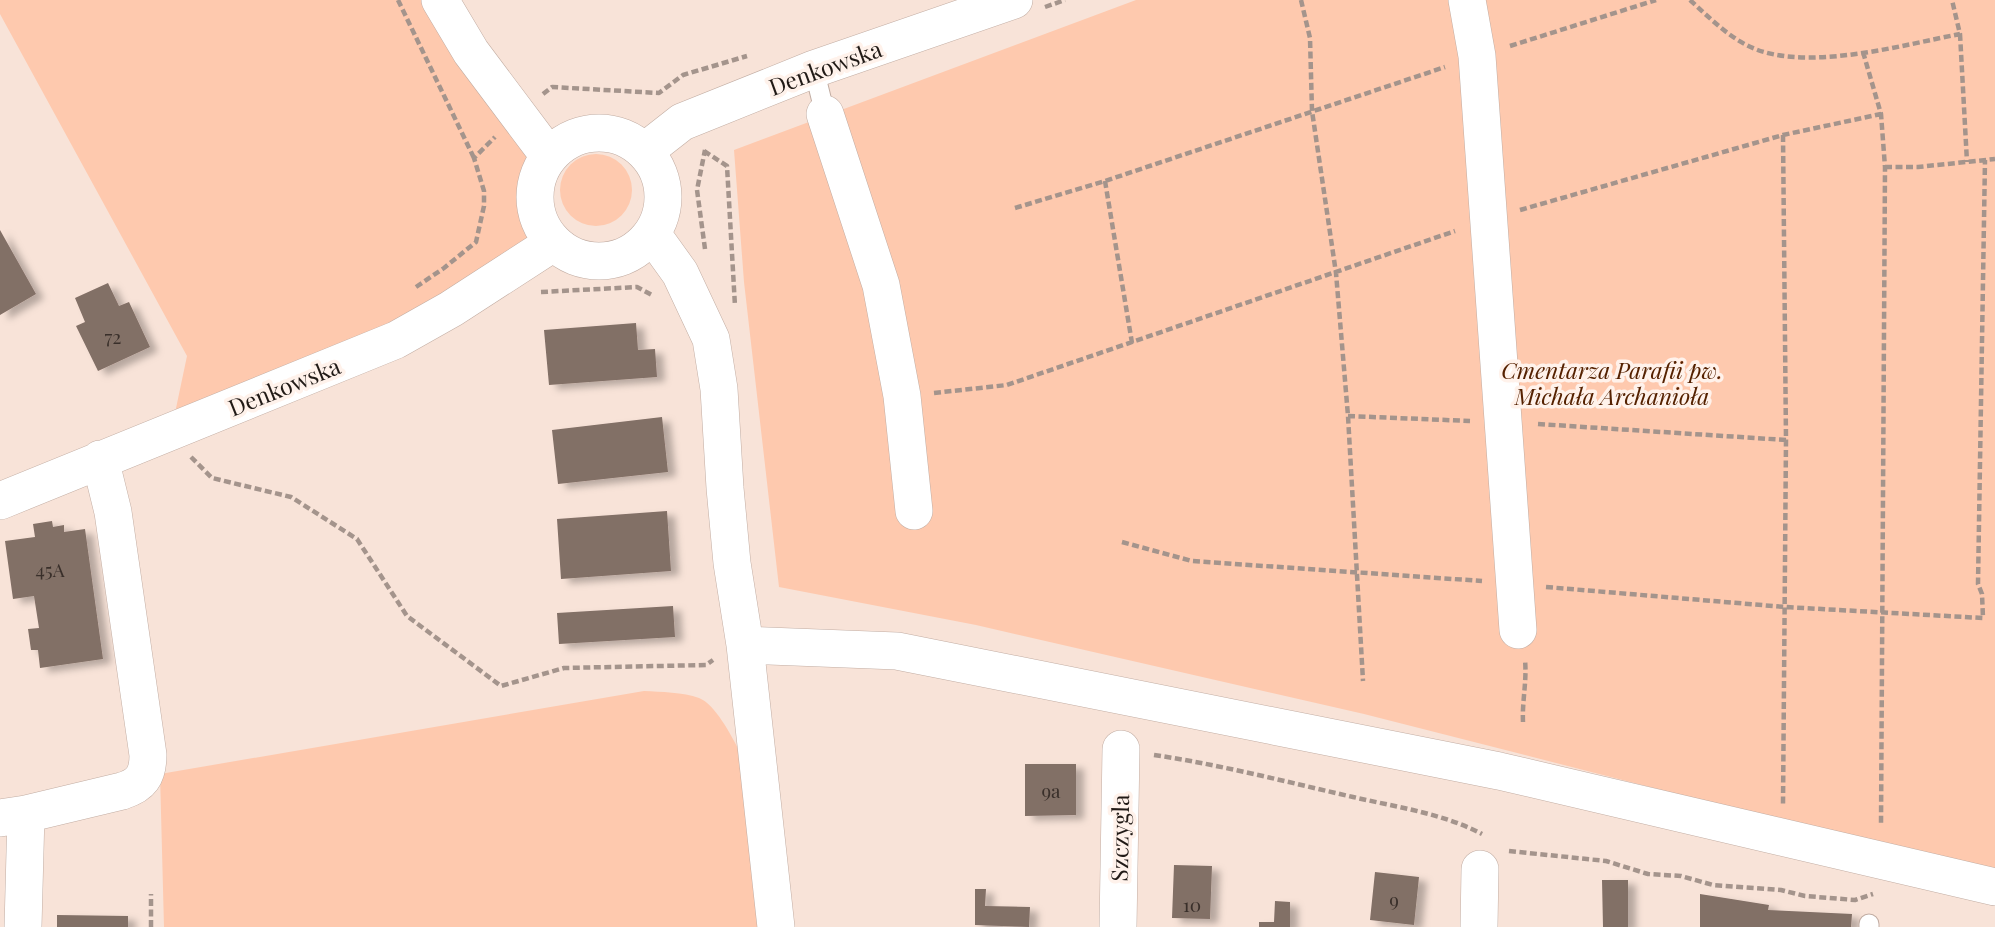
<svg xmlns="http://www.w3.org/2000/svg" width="1995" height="927" viewBox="0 0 1995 927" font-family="'Playfair Display',serif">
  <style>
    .green { fill: #fec9ae }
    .building { fill: #826f66; filter: url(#shadow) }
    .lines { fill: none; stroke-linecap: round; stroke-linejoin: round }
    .lane-casing { stroke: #c2ada3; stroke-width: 21 }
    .street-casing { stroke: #c2ada3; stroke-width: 38 }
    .path { stroke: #a4948c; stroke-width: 4.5; stroke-dasharray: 7 3.5; stroke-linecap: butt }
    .lane { stroke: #fff; stroke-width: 19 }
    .street { stroke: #fff; stroke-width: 37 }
    .labels { text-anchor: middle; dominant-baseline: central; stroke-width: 7; stroke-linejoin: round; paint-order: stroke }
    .number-label { font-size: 19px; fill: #392f2a }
    .street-label { font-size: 23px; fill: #211a16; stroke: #fff2eb }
    .park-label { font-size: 23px; font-style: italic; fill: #552100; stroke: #fff2eb }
  </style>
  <defs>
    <filter id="shadow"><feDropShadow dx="8" dy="4.5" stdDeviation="3.5" flood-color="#0004"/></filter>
  </defs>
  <rect width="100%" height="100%" fill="#f8e3d8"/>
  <path class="green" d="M0,0H440L549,156C530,193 528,208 553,243L171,432L187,356L0,14Z
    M1136,0H1995V875L1364,714L976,625L779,587L744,282L734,150Z
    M560 190a36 36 0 1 1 72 0a36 36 0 1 1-72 0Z
    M644,691C661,692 683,692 699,698C715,704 731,735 739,750L759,927H164L160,774Z"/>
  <path class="building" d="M0,230L36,294L0,315Z
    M108,283L119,306L129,302L150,347L98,371L76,326L85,322L75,298Z
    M636,323L638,350L655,349L657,377L549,385L544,330Z
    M662,417L668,472L558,484L552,430Z
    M667,511L671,571L561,579L557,519Z
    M52,521L53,527L64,525V532L85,529L103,659L40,668L38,650H31L28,629L39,628L34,596L13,599L5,541L35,537L33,524Z
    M673,606L675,637L559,644L557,613Z
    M1025,764H1076V815L1025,816Z
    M1174,865L1212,866L1210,919L1172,918Z
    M1375,872L1419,877L1414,925L1370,920Z
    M1602,880H1628V927H1603Z
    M975,889H986L985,906L1030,907L1029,927L975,925Z
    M1700,894L1769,905L1768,910L1852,914L1851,927H1700Z
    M1275,901L1290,902V927H1259V922H1274Z
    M57,915L128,916V927H57Z"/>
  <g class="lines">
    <defs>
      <path id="lane" d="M814,69L825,114
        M1869,927V924"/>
      <path id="street" d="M440,0L471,52L549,156
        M1467,0L1477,56L1518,630
        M825,114L881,285L902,396L914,511
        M535 197a64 64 0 1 1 128 0a64 64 0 1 1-128 0Z
        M645,151L682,122L814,69L1014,0
        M652,234L680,273L711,339L719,389L725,488L732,563L745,645L776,927
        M0,501L396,340L451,309L553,243
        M745,645L897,651L1499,771L1995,887
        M0,818L26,814L122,791C141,785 148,776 148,755L113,512L100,459
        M23,927L26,814
        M1118,927L1121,749
        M1479,927L1480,869"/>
    </defs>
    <use href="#lane" class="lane-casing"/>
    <use href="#street" class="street-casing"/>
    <path class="path" d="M398,0L474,158
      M1301,0L1310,38L1312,111L1336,273L1348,416L1363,681
      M1690,0C1712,20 1735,44 1764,52C1821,68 1903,45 1960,34L1952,0
      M1045,7L1065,0
      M1960,34L1967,162
      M1510,46L1656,0
      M1863,52L1881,114L1885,167L1881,825
      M543,94L552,87L659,93L683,75L747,56
      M1783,135L1786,440L1783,805
      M704,151L727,166L735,306
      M1885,167H1918L1995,159
      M1105,181L1132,343
      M1015,208L1105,181L1445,67
      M1520,210L1783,135L1881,114
      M705,249L697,190L705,150
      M416,287L444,268L476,242L484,206V191L474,158L495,137
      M541,292L637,287L652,295
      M934,393L1007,385L1455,231
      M1348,416L1470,421
      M1538,424L1786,440
      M191,457L212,478L291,497L357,539L407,616L501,686L564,668L706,665L713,660
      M1122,542L1192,561L1482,581
      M1546,587L1785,607L1983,618L1982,594L1978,584L1985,160
      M1523,722C1522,701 1527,681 1525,660
      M1154,755C1222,765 1287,782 1353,797C1396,807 1442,813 1482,834
      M1509,851L1606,861L1648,874L1681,876L1713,885L1781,890L1805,896L1855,900L1873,894
      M151,927V894"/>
    <use href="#lane" class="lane"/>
    <use href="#street" class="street"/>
  </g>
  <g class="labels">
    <g class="number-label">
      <text x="113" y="336">72</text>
      <text x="50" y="569">45A</text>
      <text x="1051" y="790">9a</text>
      <text x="1394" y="899">9</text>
      <text x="1192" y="904">10</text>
    </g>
    <g class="street-label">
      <text transform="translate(825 67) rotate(-20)">Denkowska</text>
      <text transform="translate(284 386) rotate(-22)">Denkowska</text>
      <text transform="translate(1119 838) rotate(-89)">Szczygla</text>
    </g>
    <g class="park-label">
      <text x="1612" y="369">Cmentarza Parafii pw.<tspan x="1612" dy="26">Michała Archanioła</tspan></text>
    </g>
  </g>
</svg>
